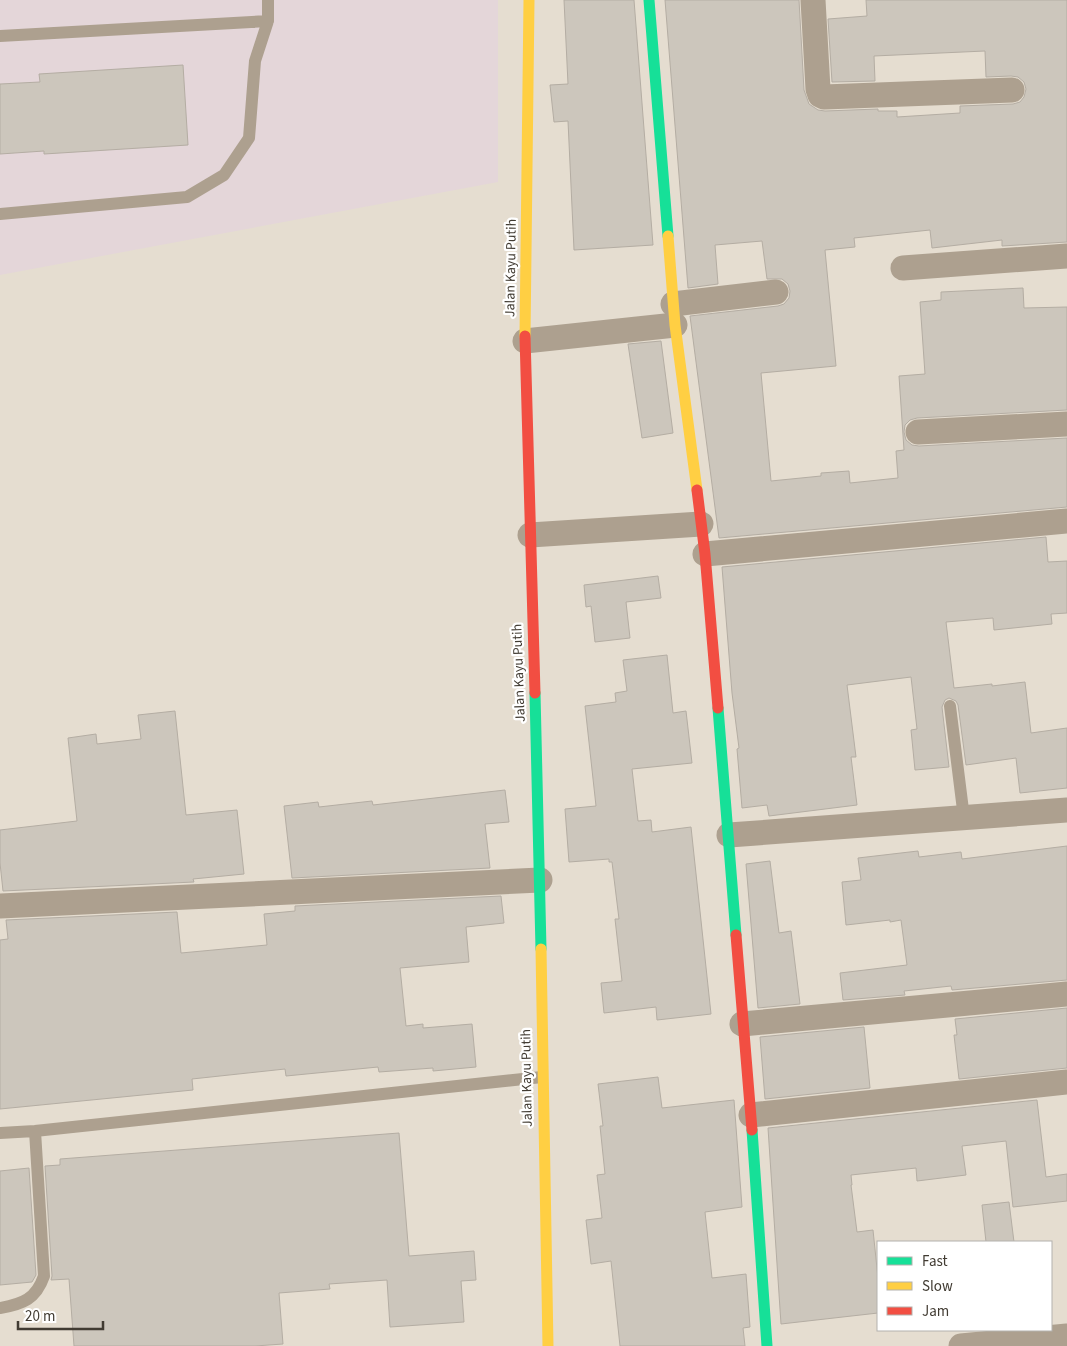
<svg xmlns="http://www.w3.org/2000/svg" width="1067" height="1346" viewBox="0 0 1067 1346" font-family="'Source Sans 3',sans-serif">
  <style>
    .industrial { fill: #e4d6d9 }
    .building { fill: #ccc6bc; stroke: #b4ada3 }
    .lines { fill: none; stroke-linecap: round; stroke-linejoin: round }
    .lane { stroke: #ada08f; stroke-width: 12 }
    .street { stroke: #ada08f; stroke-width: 25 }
    .fast { stroke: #16e098; stroke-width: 11 }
    .slow { stroke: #ffcf43; stroke-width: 11 }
    .jam { stroke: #f24e42; stroke-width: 11 }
    .labels { text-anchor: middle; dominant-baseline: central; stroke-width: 4.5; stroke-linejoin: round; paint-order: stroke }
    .street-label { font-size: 14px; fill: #413b32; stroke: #fff }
  </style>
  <rect width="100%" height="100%" fill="#e5ddd0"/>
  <path class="industrial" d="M0,0H498V182L0,275Z"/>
  <path class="building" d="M564,0H634L653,245L574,250L568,121L554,122L550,85L568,84Z
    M665,0H799L804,90L809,104L818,110L825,111L878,109V111H897V117L960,113V106L1013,104L1020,102L1024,97L1026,89L1024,82L1018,77L1011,76L986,77L985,51L874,56L875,81L832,82L828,19L867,16L866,0H1067V242L1002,246V240L932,248L930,230L854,238L855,247L825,250L836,366L761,373L771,481L821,476V473L849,471L850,483L898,478L896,451L904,450L899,376L925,374L920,302L941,300V292L1023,288L1024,308L1067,307V410L917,418L910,420L905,425L904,432L906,440L912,445L919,446L1067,438V507L719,538L690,316L778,306L784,304L789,298L790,291L788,284L782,279H767L762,241L715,245L718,284L688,288Z
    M183,65L188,145L44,154V151L0,154V84L40,82L39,74Z
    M661,341L673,433L642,438L628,344Z
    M1046,537L1048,562L1067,561V613L1051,614L1052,624L994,630L993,618L946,622L954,688L992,684V686L1025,682L1031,733L1067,728V788L1020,793L1016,758L966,765L958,705L956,701L949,698L945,700L942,707L949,767L915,770L911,730L917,729L911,677L847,685L856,757H851L857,805L769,816L767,805L742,808L737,749L739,748L732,693L722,567Z
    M658,576L661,598L626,602L630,638L595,642L591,606L586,607L584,585Z
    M667,655L673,713L686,711L692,763L632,769L638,821L651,820L652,832L691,827L711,1014L657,1020L656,1007L604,1013L601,983L622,981L615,919H619L612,862H609V859L569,862L565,809L596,806L585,706L616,702L615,693L627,691L623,660Z
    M175,711L186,815L237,810L244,874L193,879L194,882L3,891L0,863V830L77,821L68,738L96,734L97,744L141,739L138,715Z
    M505,790L509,822L485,824L490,868L292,878L284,806L318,802L319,807L372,801L373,805Z
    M1067,846V980L952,990L951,986L904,991L905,995L843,1000L840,973L907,965L901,920L890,922V920L846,925L842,882L861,880L858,858L918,851L919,857L961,852L962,859Z
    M770,861L779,933L791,931L800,1004L758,1008L746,864Z
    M501,896L504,923L466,927L469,962L400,968L406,1026L423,1024V1028L472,1024L476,1067L433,1071V1068L379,1072L378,1067L286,1076L285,1069L192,1079L193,1090L0,1109V940L8,939L6,920L177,912L181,953L267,945L264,914L295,911V906Z
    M1067,1008V1068L959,1079L954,1035H957L955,1019Z
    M864,1027L870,1088L765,1099L760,1037Z
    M658,1077L662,1108L734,1100L742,1207L705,1212L712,1278L746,1274L750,1327L743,1328L745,1346H620L611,1261L591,1264L586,1220L602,1218L597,1175L605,1174L600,1126H603L598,1084Z
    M1037,1100L1046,1177L1067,1174V1201L1013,1207L1006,1141L962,1146L966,1175L917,1181L916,1168L851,1175L852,1185H851L857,1232L873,1230L878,1278V1313L781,1324L768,1128Z
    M399,1133L409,1256L474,1251L476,1280L461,1281L464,1322L390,1327L387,1280L329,1284L330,1289L279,1293L283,1344L255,1346H74L69,1279L51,1280L52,1276L45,1166L60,1165V1159Z
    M29,1168L36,1275L32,1282L0,1285V1171Z
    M1009,1202L1014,1242H986L982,1205Z"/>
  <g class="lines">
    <path class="lane" d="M0,36L268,21
      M0,214L187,197L224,175L249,138L255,61L268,21V0
      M950,706L964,818
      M0,1133L35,1131L542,1077
      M0,1308C23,1304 36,1299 44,1276L35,1131"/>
    <path class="street" d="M813,0L818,89L820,95L824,97L1012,90
      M903,268L1067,256
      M673,304L776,292
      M525,341L675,325
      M918,432L1067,424
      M530,535L701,524
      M705,554L1067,521
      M729,835L1067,810
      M0,906L540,880
      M742,1024L1067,994
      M751,1115L1067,1082
      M961,1346L1067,1336"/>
    <path class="fast" d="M649,0L668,236
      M535,693L541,949
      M718,708L736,935
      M752,1130L767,1346"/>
    <path class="slow" d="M668,236L675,325L697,490
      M525,336L529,0
      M541,949L548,1346"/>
    <path class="jam" d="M525,336L535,693
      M697,490L705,554L718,708
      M736,935L752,1130"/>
  </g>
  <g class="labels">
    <g class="street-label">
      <text transform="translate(511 268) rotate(-89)">Jalan Kayu Putih</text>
      <text transform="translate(519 673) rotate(-92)">Jalan Kayu Putih</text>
      <text transform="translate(527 1078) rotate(-91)">Jalan Kayu Putih</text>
    </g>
  </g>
  <rect x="877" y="1241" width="175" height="90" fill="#ffffff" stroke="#b3b1ad"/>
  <rect x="887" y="1257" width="25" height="8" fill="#16e098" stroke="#b3b1ad"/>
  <text x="922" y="1266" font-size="15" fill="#413b32">Fast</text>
  <rect x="887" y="1282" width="25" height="8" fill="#ffcf43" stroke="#b3b1ad"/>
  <text x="922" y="1291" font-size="15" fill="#413b32">Slow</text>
  <rect x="887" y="1307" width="25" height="8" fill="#f24e42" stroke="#b3b1ad"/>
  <text x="922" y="1316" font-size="15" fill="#413b32">Jam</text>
  <path d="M18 1321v8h85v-8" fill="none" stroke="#413b32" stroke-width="2.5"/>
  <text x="25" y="1321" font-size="15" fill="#413b32" stroke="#ffffff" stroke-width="4" paint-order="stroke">20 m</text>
</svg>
